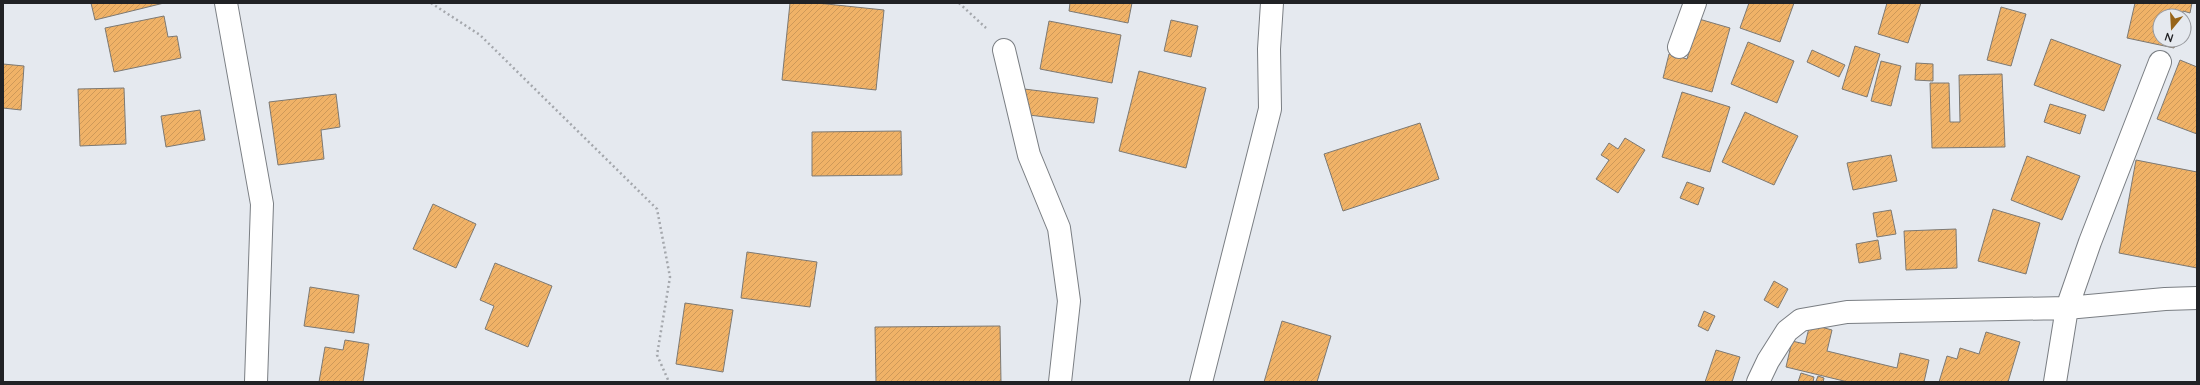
<svg xmlns="http://www.w3.org/2000/svg" width="2200" height="385" viewBox="0 0 2200 385" font-family="Lato,sans-serif">
  <style>
    .building { fill: url(#building-hatch); stroke: #7d7973 }
    .lines { fill: none; stroke-linecap: round; stroke-linejoin: round }
    .minor-casing { stroke: #7a7e83; stroke-width: 24 }
    .path { stroke: #a4a7ac; stroke-width: 2.5; stroke-dasharray: 2 3; stroke-linecap: butt }
    .minor { stroke: #fff; stroke-width: 22 }
  </style>
  <defs>
    <pattern id="building-hatch" width="6" height="6" patternUnits="userSpaceOnUse"><rect width="6" height="6" fill="#f0b267"/><path d="M-1 1l2-2M0 6l6-6M5 7l2-2" fill="none" stroke="#ce9959"/></pattern>
  </defs>
  <rect width="100%" height="100%" fill="#e5e9ef"/>
  <path class="building" d="M91,3H164L95,20Z
    M790,3H817L884,10L876,90L782,80Z
    M1070,3H1132L1128,23L1069,11Z
    M1749,3H1794L1780,42L1740,28Z
    M1887,3H1921L1908,43L1878,34Z
    M2135,3H2192L2190,13L2183,11L2182,16H2160V40H2176L2174,48L2127,38Z
    M2001,7L2026,14L2011,66L1987,60Z
    M164,16L168,37L177,36L181,58L114,72L105,28Z
    M1699,19L1730,28L1712,92L1663,78L1669,54L1687,59Z
    M1171,20L1198,26L1191,57L1164,51Z
    M1049,21L1121,35L1112,83L1040,69Z
    M2051,39L2121,65L2104,111L2034,85Z
    M1748,42L1794,61L1777,103L1731,84Z
    M1855,46L1880,54L1867,97L1842,89Z
    M1812,50L1845,65L1839,77L1807,62Z
    M2180,60L2197,67V134L2157,119Z
    M1881,61L1901,66L1891,106L1871,101Z
    M1916,63L1933,64V81L1915,80Z
    M3,64L24,66L21,110L3,108Z
    M1139,71L1206,88L1186,168L1119,151Z
    M2002,74L2005,147L1932,148L1930,83H1949L1950,122H1960L1959,75Z
    M124,88L126,144L80,146L78,89Z
    M1024,89L1098,98L1094,123L1021,114Z
    M1682,92L1730,107L1710,172L1662,157Z
    M336,94L340,127L321,130L324,159L278,165L269,102Z
    M2050,104L2086,115L2080,134L2044,122Z
    M200,110L205,140L166,147L161,116Z
    M1745,112L1798,136L1774,185L1722,162Z
    M1420,123L1439,179L1343,211L1324,154Z
    M901,131L902,175L812,176V132Z
    M1625,138L1645,150L1618,193L1596,179L1609,160L1601,155L1609,143L1618,149Z
    M1891,155L1897,181L1853,190L1847,163Z
    M2027,156L2080,176L2062,220L2011,200Z
    M2136,160L2197,172V268L2119,253Z
    M1687,182L1704,188L1698,205L1680,198Z
    M433,204L476,224L456,268L413,249Z
    M1993,209L2040,223L2026,274L1978,261Z
    M1891,210L1896,234L1877,237L1873,213Z
    M1956,229L1957,268L1906,270L1904,231Z
    M1878,240L1881,259L1859,263L1856,244Z
    M747,252L817,262L810,307L741,298Z
    M495,263L552,286L528,347L485,329L494,306L480,300Z
    M1774,281L1788,289L1778,308L1764,300Z
    M310,287L359,295L354,333L304,326Z
    M685,303L733,310L723,372L676,364Z
    M1704,311L1715,316L1708,331L1698,326Z
    M1282,321L1331,336L1317,382H1264Z
    M1810,324L1832,330L1827,351L1897,368L1900,353L1929,360L1924,382H1848L1786,367L1792,341L1805,344Z
    M1000,326L1001,382H876L875,327Z
    M1986,332L2020,342L2008,382H1939L1947,356L1957,359L1960,348L1979,354Z
    M345,340L369,344L363,382H319L325,347L343,350Z
    M1716,350L1740,357L1732,382H1705Z
    M1801,373L1814,377L1813,382H1798Z
    M1818,376L1824,378L1823,382L1816,381Z"/>
  <g class="lines">
    <defs>
      <path id="minor" d="M226,3L262,204L256,382
        M1679,47L1695,3
        M1004,50L1029,155L1059,228L1069,301L1060,382
        M1201,382L1270,109L1269,49L1272,3
        M1758,382L1768,361L1787,331L1801,320L1847,312L2067,308L2165,299L2197,298
        M2055,382L2067,308L2090,242L2160,62"/>
    </defs>
    <use href="#minor" class="minor-casing"/>
    <path class="path" d="M431,3L480,35L657,209L670,277L657,355L669,382
      M959,3L986,28"/>
    <use href="#minor" class="minor"/>
  </g>
  <rect width="2200" height="385" fill="none" stroke="#212225" stroke-width="8"/>
  <g transform="translate(2172 28) rotate(198)"><circle r="19" fill="#e5e9ef" stroke="#97999e"/>
  <path d="M0-3L7 15L0 10L-7 15Z" fill="#976419"/>
  <text y="-6" font-size="11" font-weight="bold" text-anchor="middle" fill="#212225">N</text>
  </g>
</svg>
